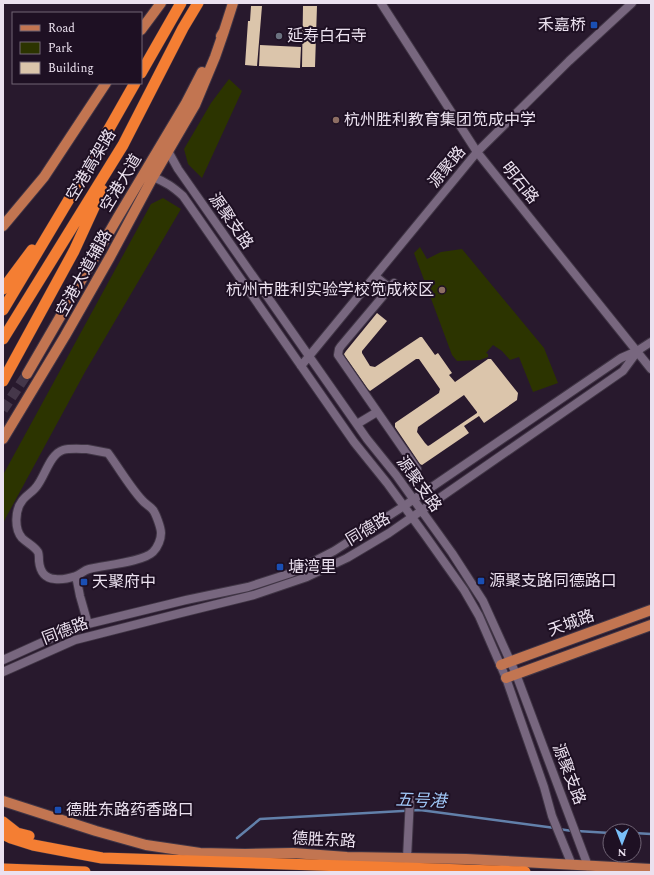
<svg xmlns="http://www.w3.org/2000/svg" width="654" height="875" viewBox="0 0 654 875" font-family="Spectral,'Noto Sans SC',serif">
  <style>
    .park { fill: #2c3400 }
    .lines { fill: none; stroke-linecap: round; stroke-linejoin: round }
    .stream { stroke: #6280aa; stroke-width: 2.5 }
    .building { fill: #dbc5ab; fill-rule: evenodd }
    .major-tunnel { stroke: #45374a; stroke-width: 10; stroke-dasharray: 10 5; stroke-linecap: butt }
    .minor-casing { stroke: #403545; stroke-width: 10 }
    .major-casing { stroke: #403545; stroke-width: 12 }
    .highway-casing { stroke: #403545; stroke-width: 12 }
    .minor { stroke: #78677f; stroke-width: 8 }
    .major { stroke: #c27551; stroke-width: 10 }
    .highway { stroke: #f47e33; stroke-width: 11 }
    .transit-dot { fill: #1a4fb4; stroke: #1e1023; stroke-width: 1.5 }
    .worship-dot { fill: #6b7280; stroke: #1e1023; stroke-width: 1.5 }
    .education-dot { fill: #8d6e63; stroke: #1e1023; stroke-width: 1.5 }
    .labels { text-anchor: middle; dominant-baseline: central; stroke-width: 4; stroke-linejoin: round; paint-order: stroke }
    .poi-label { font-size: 16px; fill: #ebe1ef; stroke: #1e1023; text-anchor: start }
    .street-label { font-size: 16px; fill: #ebe1ef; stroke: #1e1023 }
    .water-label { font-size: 17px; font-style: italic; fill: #a0c7f7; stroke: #1e1023 }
  </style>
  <rect width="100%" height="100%" fill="#28192d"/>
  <path class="park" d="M229,79L242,91L202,178L188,164L184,149L211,103Z
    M163,198L181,209L85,372L3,523V475L151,204Z
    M420,247L427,259L441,252L462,249L544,348L558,383L533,392L519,357L510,360L502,351L493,345L486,353L488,354V357L480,360L457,361L452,355L414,253Z"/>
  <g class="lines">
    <path class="stream" d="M559,829L572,831
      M577,831L610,833
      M634,833L651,834
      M237,838L260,819L420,810L555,828"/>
  </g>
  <path class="building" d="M251,6H262L257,66L245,65L248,21H250Z
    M303,6H317L315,67H302Z
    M260,45L301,47L300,68L259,66Z
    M377,313L387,321L362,351V353L370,366L375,367L420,337H422L435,355L438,353L452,373L449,375L455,382L488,359H491L518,393L517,400L484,423L479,416L464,426L469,433L422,465L420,464L395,427V423L439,393L440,389L419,359H416L370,391L368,389L345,356L344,354L346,351ZM464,395L477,412V413L430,445L428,446L425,443L417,432L418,427Z"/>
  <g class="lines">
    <path class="major-tunnel" d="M3,410L27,374"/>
    <defs>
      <path id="minor" d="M381,3L477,152L651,369
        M168,151L178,169L367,439L396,475L452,553L483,601L516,674L588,866
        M153,177C166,182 173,187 183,196L354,442L387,483L425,535L464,590L479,616L506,678L544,787L552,816L572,865
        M375,276L390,288
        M394,283L341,346L339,349L338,355L417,469
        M301,366L477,152L569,61L632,3
        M357,424L377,412
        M87,449L108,453C119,468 130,487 142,500C145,504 150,506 153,510C156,514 161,528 161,533C161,539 158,547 153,552C143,562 105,565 89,569C84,570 81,574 76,576C70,578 61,580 55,579C44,578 40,571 39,561C39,558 39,554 38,552C34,546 27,543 22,538C14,529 15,510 22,501C26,495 33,492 37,486C45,476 50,454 63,450C70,448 80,449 87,449Z
        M76,576L80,596L88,624
        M3,660L45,641L88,624L186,600L248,587L291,573L334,551L404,506L621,358L637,351L651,342
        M3,672L75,640L181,613L254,595L307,577L347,558L389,533L623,371L637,352
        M407,858L410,798"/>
      <path id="major" d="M141,30L161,3
        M221,36L224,31L233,3
        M3,226L44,177L106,83
        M27,374L118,217L186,103L202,72
        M3,439L65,336L110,257L153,177L195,105L215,57L224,31
        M501,665L651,610
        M506,678L651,625
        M3,801L96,831L146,845L200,853L245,854L293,853L347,857L466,859L651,869"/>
      <path id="highway" d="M141,73L181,3
        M3,289L32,250
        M3,310L68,201L135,83
        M3,339L123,145L183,28L198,3
        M3,381L74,251L102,190
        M3,822L17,833L29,836
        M3,834L11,838L33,845L102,858L525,872
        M3,869L85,872"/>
    </defs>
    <use href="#minor" class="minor-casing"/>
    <use href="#major" class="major-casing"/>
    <use href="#highway" class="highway-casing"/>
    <use href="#minor" class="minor"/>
    <use href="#major" class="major"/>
    <use href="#highway" class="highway"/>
  </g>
  <g class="transit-dot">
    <rect x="590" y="21" width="8" height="8" rx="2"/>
    <rect x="276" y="563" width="8" height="8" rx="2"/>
    <rect x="477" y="577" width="8" height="8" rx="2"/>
    <rect x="80" y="578" width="8" height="8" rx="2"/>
    <rect x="54" y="806" width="8" height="8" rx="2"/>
  </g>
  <circle class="worship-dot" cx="279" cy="36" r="4"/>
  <g class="education-dot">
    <circle cx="336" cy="120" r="4"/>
    <circle cx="442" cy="290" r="4"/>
  </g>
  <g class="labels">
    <g class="poi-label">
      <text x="586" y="25" text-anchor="end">禾嘉桥</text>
      <text x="287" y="36">延寿白石寺</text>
      <text x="344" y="120">杭州胜利教育集团笕成中学</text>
      <text x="434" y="290" text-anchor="end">杭州市胜利实验学校笕成校区</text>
      <text x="288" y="567">塘湾里</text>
      <text x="489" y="581">源聚支路同德路口</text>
      <text x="92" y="582">天聚府中</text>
      <text x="66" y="810">德胜东路药香路口</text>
    </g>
    <g class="street-label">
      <text transform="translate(91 165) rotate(-59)">空港高架路</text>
      <text transform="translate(447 167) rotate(-51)">源聚路</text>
      <text transform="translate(121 183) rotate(-59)">空港大道</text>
      <text transform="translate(520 183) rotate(51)">明石路</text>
      <text transform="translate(231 221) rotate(55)">源聚支路</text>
      <text transform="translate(84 273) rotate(-61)">空港大道辅路</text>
      <text transform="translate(419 484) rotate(54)">源聚支路</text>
      <text transform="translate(368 529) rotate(-31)">同德路</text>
      <text transform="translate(571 623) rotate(-20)">天城路</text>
      <text transform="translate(65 631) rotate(-21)">同德路</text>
      <text transform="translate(569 774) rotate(69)">源聚支路</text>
      <text transform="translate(324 840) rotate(3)">德胜东路</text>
    </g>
    <g class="water-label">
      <text transform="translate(421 801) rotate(2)">五号港</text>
    </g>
  </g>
  <rect width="654" height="875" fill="none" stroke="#ebe1ef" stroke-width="8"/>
  <rect x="12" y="12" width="130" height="72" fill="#1e1023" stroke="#706475"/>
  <rect x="20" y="25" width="20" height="6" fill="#c27551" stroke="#706475"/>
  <text x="48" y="32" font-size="12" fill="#ebe1ef">Road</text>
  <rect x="20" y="42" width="20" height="12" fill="#2c3400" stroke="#706475"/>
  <text x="48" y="52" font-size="12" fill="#ebe1ef">Park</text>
  <rect x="20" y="62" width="20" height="12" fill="#dbc5ab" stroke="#706475"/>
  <text x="48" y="72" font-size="12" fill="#ebe1ef">Building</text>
  <g transform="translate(622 843) rotate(180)"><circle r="19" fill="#1e1023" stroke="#706475"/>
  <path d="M0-3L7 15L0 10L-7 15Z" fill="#79bff8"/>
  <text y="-6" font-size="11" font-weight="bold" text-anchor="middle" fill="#ebe1ef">N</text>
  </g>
</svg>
